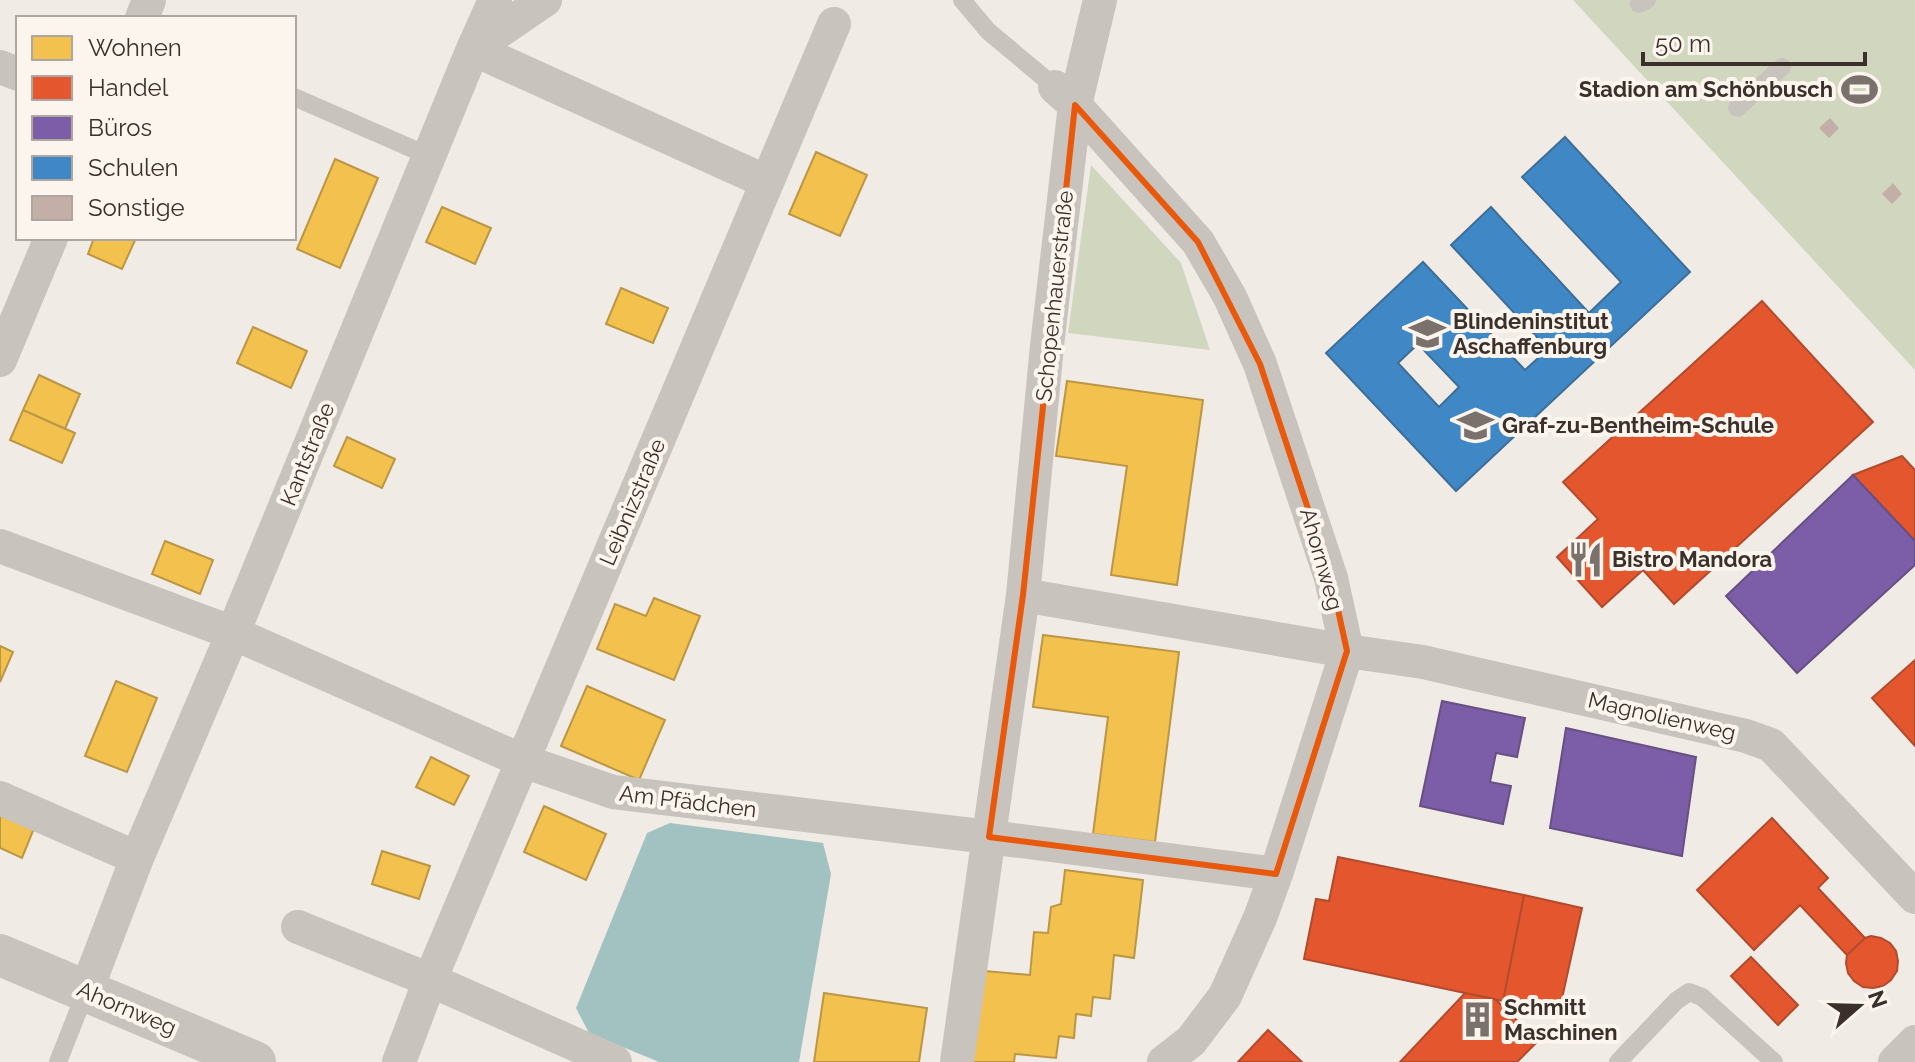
<svg xmlns="http://www.w3.org/2000/svg" width="1915" height="1062" viewBox="0 0 1915 1062" font-family="Raleway,sans-serif">
  <style>
    .green { fill: #d1d6bf }
    .water { fill: #a1c2c1 }
    .homes { fill: #f2c14e; stroke: #bb9644; stroke-width: 2 }
    .shops { fill: #e4572e; stroke: #b14b2d; stroke-width: 2 }
    .offices { fill: #7b5ea7; stroke: #685082; stroke-width: 2 }
    .schools { fill: #3f88c5; stroke: #3e6e97; stroke-width: 2; fill-rule: evenodd }
    .building { fill: #c3afa7 }
    .lines { fill: none; stroke-linecap: round; stroke-linejoin: round }
    .service { stroke: #c9c3be; stroke-width: 18 }
    .minor { stroke: #c9c3be; stroke-width: 34 }
    .tertiary { stroke: #c9c3be; stroke-width: 42 }
    .marked { fill: none; stroke: #e8590c; stroke-width: 6; stroke-linejoin: round }
    .labels { text-anchor: middle; dominant-baseline: central; stroke-width: 8; stroke-linejoin: round; paint-order: stroke }
    .poi-label { font-size: 22px; font-weight: bold; fill: #3b302b; stroke: #fbf5ee; text-anchor: start }
    .street-label { font-size: 22px; fill: #3b302b; stroke: #fbf5ee }
  </style>
  <rect width="100%" height="100%" fill="#f0ebe5"/>
  <path class="green" d="M1573,0H1915V370Z
    M1091,165L1181,263L1210,350L1068,333Z"/>
  <path class="water" d="M670,823L823,843L831,874L799,1062H659L589,1033L576,1008L647,833Z"/>
  <path class="homes" d="M816,152L867,175L840,236L789,214Z
    M335,159L378,178L340,268L297,249Z
    M442,207L491,228L475,264L426,242Z
    M94,238H136L122,269L88,254Z
    M621,288L668,308L653,343L606,324Z
    M253,327L307,351L291,388L237,363Z
    M39,375L80,394L65,429L23,410Z
    M1067,381L1203,400L1177,585L1111,575L1127,466L1056,456Z
    M23,410L75,433L62,463L10,440Z
    M347,437L395,459L382,488L334,466Z
    M165,541L213,560L200,594L152,574Z
    M654,598L700,616L674,680L597,649L615,604L646,616Z
    M1043,635L1179,652L1155,842L1093,834L1108,717L1033,707Z
    M0,646L13,652L0,682Z
    M116,681L157,698L127,772L85,756Z
    M587,686L665,720L639,780L561,746Z
    M431,757L469,776L454,805L416,787Z
    M544,806L606,834L586,880L524,852Z
    M0,816L37,821L22,858L0,848Z
    M382,851L430,866L419,899L372,884Z
    M1065,870L1143,880L1134,958L1114,955L1110,999L1093,997L1091,1016L1076,1014L1074,1038L1059,1036L1056,1058L1015,1054L1014,1062H965L974,970L1030,975L1034,932L1048,933L1051,907L1061,904Z
    M824,993L927,1008L919,1062H814Z"/>
  <path class="shops" d="M1762,301L1873,422L1674,604L1643,570L1602,607L1557,557L1598,519L1563,482Z
    M1902,456L1915,470V541L1853,475Z
    M1915,660V746L1872,698Z
    M1772,818L1828,878L1818,888L1865,938L1847,955L1800,905L1754,950L1697,890Z
    M1338,857L1524,895L1503,1001L1304,959L1316,899L1329,901Z
    M1524,895L1582,908L1559,1012L1503,1001Z
    M1871,936L1881,938L1890,943L1896,951L1898,961L1897,971L1891,980L1883,986L1873,988L1863,987L1854,981L1848,973L1846,963L1847,955L1865,938Z
    M1751,957L1798,1005L1778,1025L1731,976Z
    M1465,993L1495,999L1538,1041L1517,1062H1400Z
    M1268,1030L1302,1062H1238Z"/>
  <path class="offices" d="M1853,475L1915,541V565L1797,673L1726,596Z
    M1442,701L1525,718L1517,757L1496,753L1490,782L1511,786L1503,824L1420,806Z
    M1566,728L1696,757L1682,856L1550,828Z"/>
  <path class="schools" d="M1565,137L1690,272L1456,491L1326,353L1423,262L1525,370L1548,349L1451,245L1491,207L1589,313L1621,282L1522,177ZM1418,344L1459,387L1439,407L1398,363Z"/>
  <path class="building" d="M1830,118L1839,128L1829,138L1819,128Z
    M1893,183L1902,194L1892,204L1882,194Z"/>
  <g class="lines">
    <path class="service" d="M962,0L988,31L1055,87
      M1639,4L1647,0
      M294,97L429,156
      M1737,108L1782,67
      M58,1062L86,991
      M1618,1062L1676,1001L1689,992L1702,997L1774,1062"/>
    <path class="minor" d="M142,18L149,0
      M473,49L767,182
      M473,49L545,0
      M0,67L18,74
      M1055,87L1075,105L1198,242L1230,297L1260,364L1331,578L1347,651L1276,874L1260,918L1225,996L1191,1041L1164,1062
      M0,360L51,238
      M0,546L233,633L523,761L613,792L989,837L1276,874
      M1023,595L1347,651L1423,662L1746,736L1771,745L1915,897
      M0,798L137,858
      M298,927L430,980L615,1062
      M86,991L137,858L233,633L473,49L495,0
      M399,1062L430,980L834,24
      M957,1062L1023,595L1047,346L1075,105L1100,0
      M1895,1062L1915,1042"/>
    <path class="tertiary" d="M0,955L255,1062"/>
  </g>
  <path class="marked" d="M1075,105L1198,242L1260,364L1331,578L1347,651L1276,874L989,837L1023,595Z"/>
  <defs>
    <symbol id="stadium-bare" viewBox="-9 -9 18 18"><path d="M0-5a6.5 5 0 1 0 0 10a6.5 5 0 1 0 0-10ZM-3.5-1.8h7v3.6h-7Z" fill="#7a716c" stroke="#fbf5ee" stroke-width="2.5" paint-order="stroke"/></symbol>
    <symbol id="school-bare" viewBox="-9 -9 18 18"><path d="M0-5L7-2L0 1L-7-2ZM-4 1L0 2.5L4 1V4Q0 6-4 4Z" fill="#7a716c" stroke="#fbf5ee" stroke-width="2.5" paint-order="stroke"/></symbol>
    <symbol id="restaurant-bare" viewBox="-9 -9 18 18"><path d="M-5-6h1v4h1v-4h1v4h1v-4h1v5L-1.5 .5V6h-2V.5L-5-1ZM5-6V6H3V1.5H1.5Q1.5-4 5-6Z" fill="#7a716c" stroke="#fbf5ee" stroke-width="2.5" paint-order="stroke"/></symbol>
    <symbol id="building-bare" viewBox="-9 -9 18 18"><path d="M-4-6H4V6H1V3H-1V6H-4ZM-2.5-4.3h1.7v1.8h-1.7ZM.8-4.3h1.7v1.8H.8ZM-2.5-1h1.7V.8h-1.7ZM.8-1h1.7V.8H.8Z" fill="#7a716c" stroke="#fbf5ee" stroke-width="2.5" paint-order="stroke"/></symbol>
  </defs>
  <g fill-rule="evenodd">
    <use href="#stadium-bare" x="1834" y="64" width="51" height="51"/>
    <use href="#school-bare" x="1402" y="308" width="51" height="51"/>
    <use href="#school-bare" x="1450" y="400" width="51" height="51"/>
    <use href="#restaurant-bare" x="1560" y="534" width="51" height="51"/>
    <use href="#building-bare" x="1452" y="994" width="51" height="51"/>
  </g>
  <g class="labels">
    <g class="poi-label">
      <text x="1833" y="89" text-anchor="end">Stadion am Schönbusch</text>
      <text x="1453" y="321">Blindeninstitut<tspan x="1453" dy="25">Aschaffenburg</tspan></text>
      <text x="1502" y="425">Graf-zu-Bentheim-Schule</text>
      <text x="1612" y="559">Bistro Mandora</text>
      <text x="1504" y="1007">Schmitt<tspan x="1504" dy="25">Maschinen</tspan></text>
    </g>
    <g class="street-label">
      <text transform="translate(1054 296) rotate(-84)">Schopenhauerstraße</text>
      <text transform="translate(307 454) rotate(-68)">Kantstraße</text>
      <text transform="translate(632 502) rotate(-67)">Leibnizstraße</text>
      <text transform="translate(1322 559) rotate(74)">Ahornweg</text>
      <text transform="translate(1662 716) rotate(13)">Magnolienweg</text>
      <text transform="translate(688 801) rotate(7)">Am Pfädchen</text>
      <text transform="translate(127 1008) rotate(23)">Ahornweg</text>
    </g>
  </g>
  <rect x="16" y="16" width="280" height="224" fill="#fbf5ee" stroke="#aea6a0" stroke-width="2"/>
  <rect x="32" y="36" width="40" height="24" fill="#f2c14e" stroke="#aea6a0" stroke-width="2"/>
  <text x="88" y="56" font-size="24" fill="#3b302b">Wohnen</text>
  <rect x="32" y="76" width="40" height="24" fill="#e4572e" stroke="#aea6a0" stroke-width="2"/>
  <text x="88" y="96" font-size="24" fill="#3b302b">Handel</text>
  <rect x="32" y="116" width="40" height="24" fill="#7b5ea7" stroke="#aea6a0" stroke-width="2"/>
  <text x="88" y="136" font-size="24" fill="#3b302b">Büros</text>
  <rect x="32" y="156" width="40" height="24" fill="#3f88c5" stroke="#aea6a0" stroke-width="2"/>
  <text x="88" y="176" font-size="24" fill="#3b302b">Schulen</text>
  <rect x="32" y="196" width="40" height="24" fill="#c3afa7" stroke="#aea6a0" stroke-width="2"/>
  <text x="88" y="216" font-size="24" fill="#3b302b">Sonstige</text>
  <g transform="translate(1859 1006) rotate(70)" stroke="#fbf5ee" stroke-width="6" paint-order="stroke">
  <path d="M0-6L14 30L0 20L-14 30Z" fill="#3b302b"/>
  <text y="-12" font-size="22" font-weight="bold" text-anchor="middle" fill="#3b302b">N</text>
  </g>
  <path d="M1643 52v12h222v-12" fill="none" stroke="#3b302b" stroke-width="4"/>
  <text x="1655" y="52" font-size="24" fill="#3b302b" stroke="#fbf5ee" stroke-width="6" paint-order="stroke">50 m</text>
</svg>
